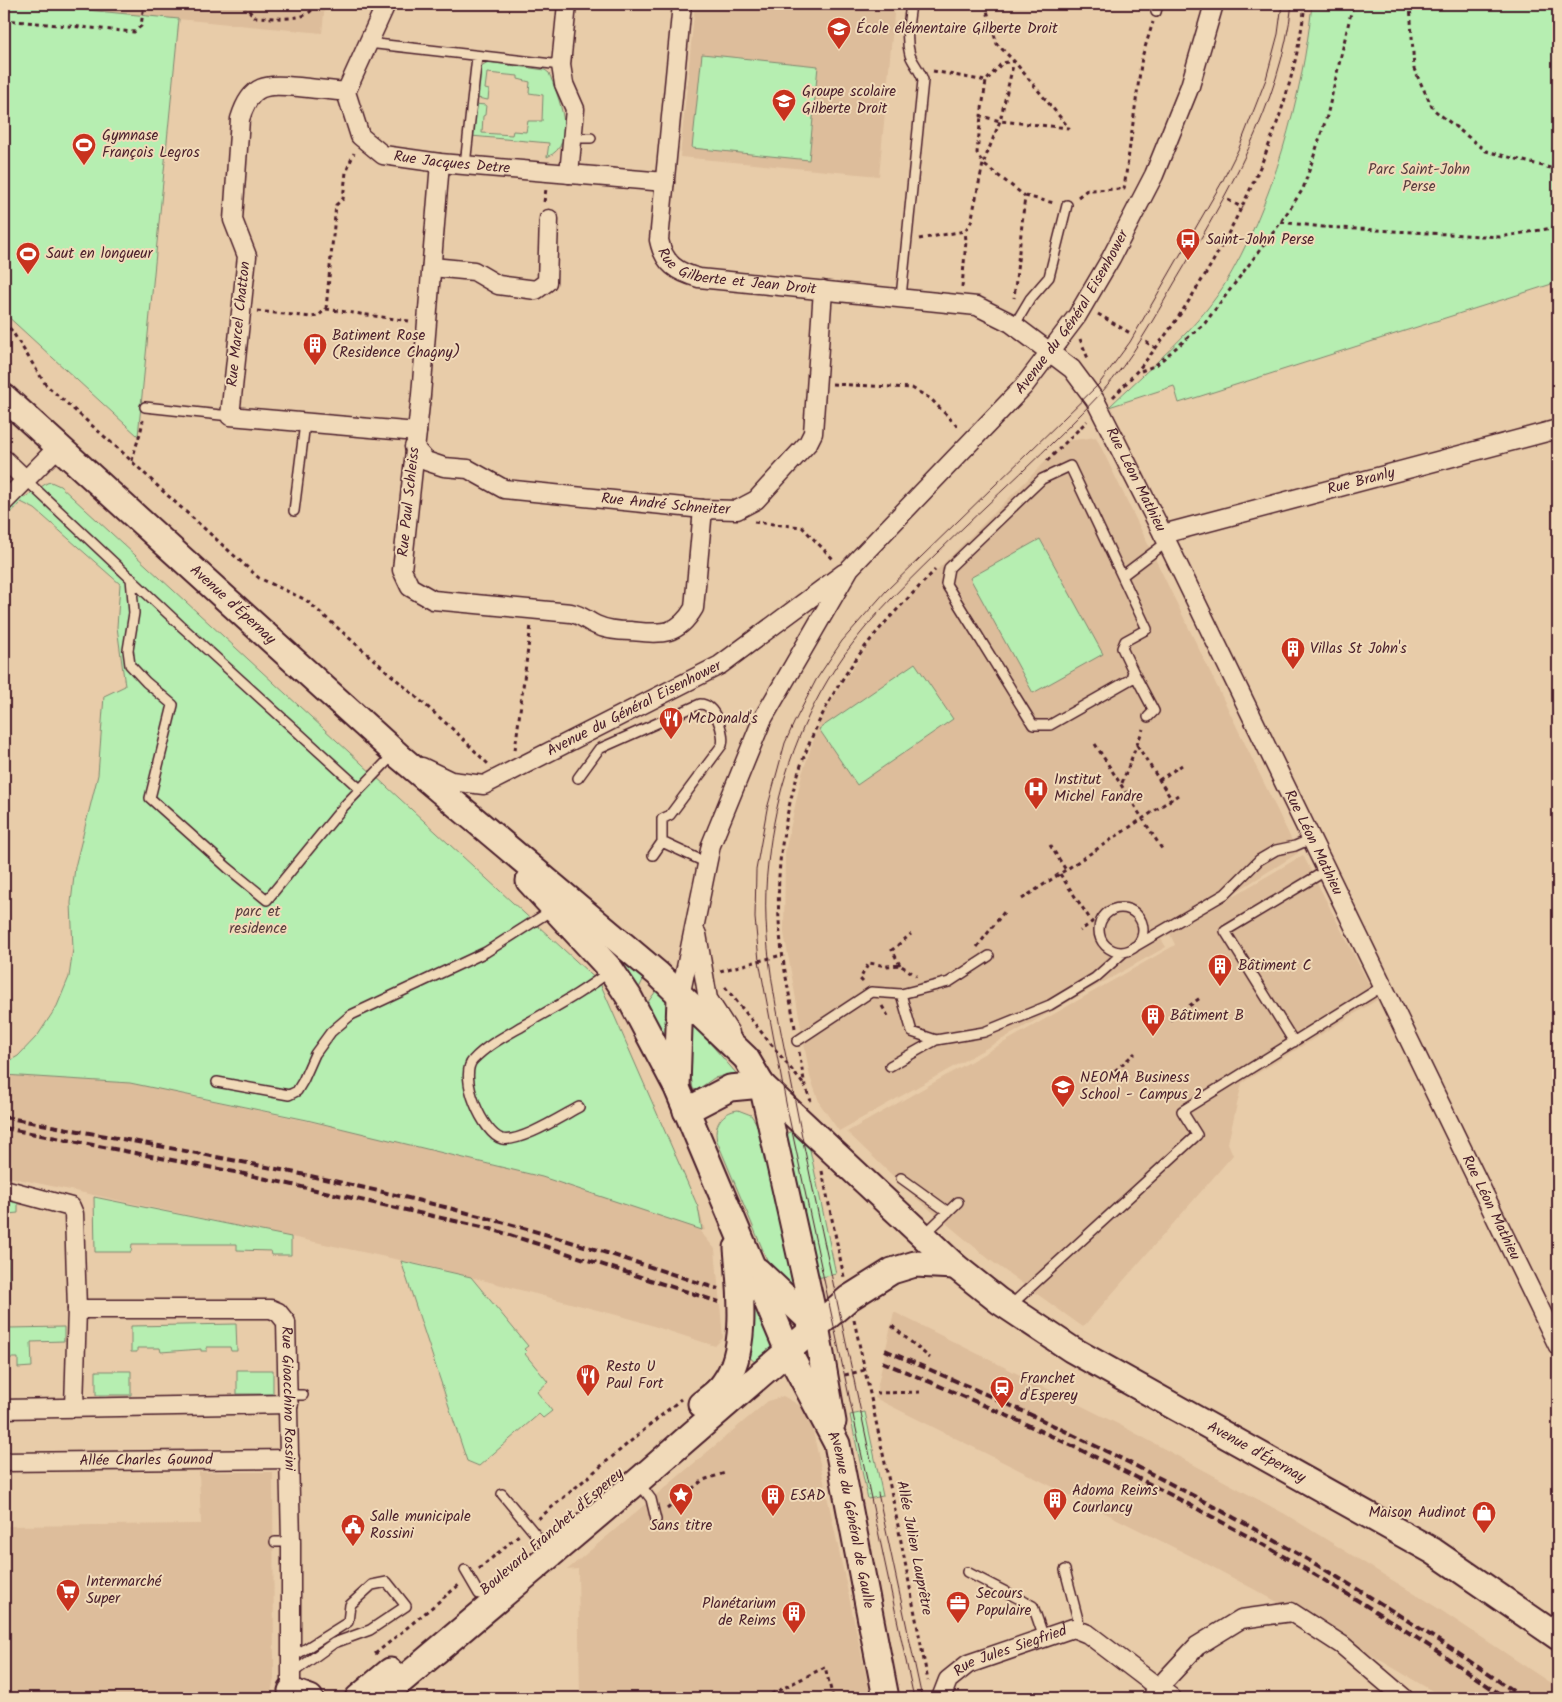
<svg xmlns="http://www.w3.org/2000/svg" width="1562" height="1702" viewBox="0 0 1562 1702" font-family="Kalam,sans-serif">
  <style>
    .built { fill: #ddbd9b }
    .green { fill: #b6eeb1; stroke: #80866e }
    .lines { fill: none; stroke-linecap: round; stroke-linejoin: round }
    .lane-casing { stroke: #4a1f2b; stroke-width: 12 }
    .street-casing { stroke: #4a1f2b; stroke-width: 21 }
    .secondary-casing { stroke: #4a1f2b; stroke-width: 29 }
    .path { stroke: #4a1f2b; stroke-width: 3; stroke-dasharray: 4 4; stroke-linecap: butt }
    .lane { stroke: #f1dab9; stroke-width: 9 }
    .street { stroke: #f1dab9; stroke-width: 18 }
    .secondary { stroke: #f1dab9; stroke-width: 25 }
    .tram { stroke: #4a1f2b; stroke-width: 1 }
    .rail { stroke: #4a1f2b; stroke-width: 4; stroke-dasharray: 8 4; stroke-linecap: butt }
    .labels { text-anchor: middle; dominant-baseline: central; stroke-width: 4; stroke-linejoin: round; paint-order: stroke }
    .poi-label { font-size: 15px; fill: #4a1f2b; stroke: #f1dab9; text-anchor: start }
    .street-label { font-size: 15px; fill: #4a1f2b; stroke: #f1dab9 }
    .park-label { font-size: 15px; fill: #5a3e3f; stroke: #f1dab9 }
  </style>
  <rect width="100%" height="100%" fill="#e8cca9"/>
  <filter id="ink" filterUnits="userSpaceOnUse"><feTurbulence type="fractalNoise" baseFrequency=".02" numOctaves="2"/><feDisplacementMap in="SourceGraphic" scale="10" xChannelSelector="R" yChannelSelector="G"/><feConvolveMatrix kernelMatrix="1 2 1 2 8 2 1 2 1" color-interpolation-filters="sRGB"/></filter>
  <g filter="url(#ink)">
    <path class="built" d="M25,4H325L322,33Z
      M695,4H895L879,176L680,157Z
      M1096,437L1298,853L1174,931L1303,855L1377,1000L1242,1083L1228,1143L1233,1155L1083,1327L990,1260L916,1198L847,1132L1175,945L1170,934L1161,939L1166,947L839,1131L820,1104L810,1077L784,933L785,852L802,774L823,712L874,637L914,593L1066,441Z
      M600,983L698,1207L705,1230L700,1231L715,1249L723,1338L715,1346L632,1319L428,1266L4,1176V1075L130,1083L409,1143Z
      M894,1312L1122,1426L1285,1514L1436,1607L1558,1688V1698H1444L1331,1631L1207,1564L875,1398Z
      M783,1396L801,1406L811,1422L871,1698H580L578,1569L567,1570L768,1401Z
      M199,1472H273L274,1679L270,1698H4V1526L201,1524Z"/>
    <path class="green" d="M4,4H25L179,19L138,436L4,313Z
      M1312,4H1558V282L1179,403L1174,386L1109,407C1147,370 1194,332 1223,287C1272,208 1303,95 1312,4Z
      M702,54L818,66L809,160L692,148Z
      M488,62L545,70L549,73C558,96 579,144 547,157L549,143L471,136L474,104L486,105L485,115L483,116L482,133L512,135L513,131L526,132L528,121H542L543,95L529,93L530,82L518,79V76L487,73L485,89L489,90L488,100L477,98L481,66Z
      M4,479L24,498L47,483L51,482L60,486L600,983L698,1207L702,1230L542,1177L307,1120L130,1083L4,1075V1064L18,1056L38,1035L57,1006L69,977L73,949L71,903L75,867L98,775L104,696L125,686L117,627L120,584L35,509L21,502L4,520Z
      M1040,539L1103,654L1033,693L970,578Z
      M915,663L953,719L857,785L819,729Z
      M4,701L8,751L4,787Z
      M584,926L645,976L638,990Z
      M658,988L670,1000L667,1034L663,1036L646,1005Z
      M691,1025L695,1026L736,1073L714,1078L697,1090L693,1089L689,1063Z
      M738,1110L751,1115L760,1129L795,1292L773,1274L717,1141C713,1125 722,1112 738,1110Z
      M789,1132H793L809,1145L836,1274L817,1278L787,1136Z
      M94,1197L291,1237V1255H272L271,1251L237,1250V1244H132L131,1252H95Z
      M4,1199L18,1202V1213L8,1214L9,1328L64,1327V1341L31,1342L32,1367L18,1368V1358H4Z
      M401,1261L471,1277L528,1346L524,1349L527,1352L525,1354L548,1382L537,1392L552,1411L543,1418L539,1414L479,1466L467,1461Z
      M748,1291L777,1343L758,1365L745,1353Z
      M236,1324L237,1351H231L230,1347H207V1351H201V1349L161,1352L160,1348H137V1352H131V1326Z
      M237,1370H273V1394H237Z
      M96,1371H131V1395H96Z
      M865,1412L883,1496L868,1499L850,1415Z"/>
    <g class="lines">
      <defs>
        <path id="lane" d="M1156,12L1158,4
          M368,43L561,65
          M574,138H591
          M465,165L477,57
          M901,297L923,80C920,70 913,63 910,55C905,38 909,21 911,4
          M1014,326L1030,299L1049,277L1067,205
          M145,407L230,416
          M1070,466L1147,629L1125,641L1122,648L1133,671L1131,679L1050,725H1033L946,584L949,568L1042,479Z
          M25,479L180,625L360,789
          M294,511L305,423
          M1122,576L1167,542
          M131,578L134,613L128,650L130,665L146,682L173,705L150,798L228,868L267,900L344,806L394,754
          M1133,671L1154,711L1148,717
          M578,778L599,749L700,704C715,704 725,733 722,745L670,815L662,819V842L653,855
          M662,842L707,863
          M1099 930a22 22 0 1 1 44 0a22 22 0 1 1-44 0Z
          M1134,947L1225,894L1259,860L1276,850L1295,846L1311,839
          M901,994L949,982L989,956
          M797,1041L871,992L901,994L912,1032L936,1040L984,1032L1050,1005L1095,978L1124,952
          M1294,1042L1225,931L1327,870
          M890,1066L936,1040
          M217,1082L289,1095L297,1091L303,1081L315,1054L331,1032L351,1015L486,952L552,910
          M579,1107C562,1116 520,1143 502,1139C483,1134 458,1076 473,1060C487,1045 507,1035 524,1025C553,1008 584,992 611,970
          M901,1178L948,1212
          M924,1235L958,1202
          M1011,1305L1197,1135L1182,1111L1383,986
          M289,1395H303
          M639,1483L651,1499L656,1520
          M502,1494L541,1541
          M275,1542H291
          M465,1570L479,1594
          M1065,1570L1081,1631
          M967,1572L1033,1606L1044,1638
          M291,1658L348,1622L350,1605L372,1585L387,1582L406,1606L370,1630L334,1643L291,1674"/>
        <g id="street">
          <path id="s1" d="M386,4L346,92L360,136L383,155L440,163L665,182"/>
          <path d="M567,4L561,65L564,84L575,109L569,174"/>
          <path id="s2" d="M682,4L659,240C664,264 677,272 699,278L977,306L1011,323L1072,369L1095,400L1167,542L1558,1346"/>
          <path d="M346,92C331,90 315,89 299,87C266,84 251,83 240,119L233,220L247,256L230,416L417,432"/>
          <path d="M440,163L421,395L402,570L410,587L433,600L571,613C582,615 587,621 596,625C607,630 619,631 630,631C661,634 677,637 694,608L703,509"/>
          <path d="M432,267L474,271L498,285L536,290L547,282L549,219"/>
          <path id="s3" d="M414,447L426,461L444,467L468,469L504,489L703,509L737,510L756,500L808,443L813,433L823,290"/>
          <path d="M4,459L25,479"/>
          <path d="M4,502L58,447"/>
          <path id="s4" d="M1163,534L1558,429"/>
          <path id="s5" d="M422,767L451,781L484,785L720,665L844,573"/>
          <path d="M697,934L708,999L730,1033"/>
          <path id="s6" d="M680,997L711,845L762,720L850,568L1024,386L1077,316L1111,258L1154,175L1190,86L1214,4"/>
          <path d="M4,1189L71,1207L74,1214L77,1309L74,1407"/>
          <path id="s7" d="M77,1309H271L278,1312L286,1322L291,1542V1686L294,1698"/>
          <path d="M4,1409L289,1404"/>
          <path id="s8" d="M4,1462L290,1459"/>
          <path id="s9" d="M941,1698L948,1680L968,1664L1073,1628L1088,1634L1172,1698"/>
          <path d="M1152,1698L1158,1688L1197,1646L1241,1619L1291,1612L1342,1645L1404,1698"/>
        </g>
        <g id="secondary">
          <path id="s10" d="M4,397L400,757L658,974L746,1058L762,1085L955,1266L999,1301L1071,1349L1433,1551L1558,1637"/>
          <path id="s11" d="M529,881L611,970L629,997L677,1088L788,1351L837,1444L886,1698"/>
          <path d="M762,1085L816,1326L833,1422"/>
          <path d="M677,1087L680,997"/>
          <path d="M686,1111L730,1088L762,1085"/>
          <path d="M758,1271L816,1326"/>
          <path d="M701,1404C709,1398 719,1391 724,1383C749,1350 740,1287 737,1248"/>
          <path d="M291,1691L310,1698"/>
          <path d="M358,1698L390,1671"/>
          <path d="M381,1698L638,1481L849,1298L892,1271L915,1264L955,1266"/>
        </g>
      </defs>
      <use href="#lane" class="lane-casing"/>
      <use href="#street" class="street-casing"/>
      <use href="#secondary" class="secondary-casing"/>
      <path class="path" d="M244,4L254,17C269,17 312,24 314,4
        M985,4L997,44L1014,61L1000,121L983,164L1025,196L1014,298
        M1410,4L1414,69L1433,109L1486,151L1558,170
        M4,20L134,32L141,26L144,4
        M933,71L986,81L1002,63L1014,61L1069,128L1000,121L981,116L986,81
        M1025,196L1054,203
        M1078,197L1087,190L1124,189L1142,57L1153,22
        M1228,200L1243,208
        M544,202L546,189
        M1281,222L1323,227L1500,237L1558,227
        M919,239L965,231L971,222L983,164L977,153L981,116
        M962,287L966,241L965,231
        M326,309L409,321
        M257,311L311,317L318,316L326,309L336,205L343,199L346,172L354,153
        M1098,314L1130,333
        M4,322L12,331L46,385L122,452L165,493L259,578L306,600L456,732L489,765
        M1080,339L1089,361
        M1146,342L1157,349
        M1141,371L1156,365L1205,323L1281,222L1303,189L1327,116L1353,4
        M832,384L912,388L931,399L960,429
        M1113,397C1153,357 1184,311 1212,263C1258,182 1294,97 1305,4
        M132,461C135,447 141,434 143,420
        M1047,461L1087,421
        M754,522L802,527L834,560
        M1095,744L1162,849
        M1137,745L1172,800
        M515,750L531,625
        M1159,780L1182,765
        M1122,783L1143,729
        M1050,845L1066,870
        M1060,874L1092,922L1080,931
        M1022,899L1178,795
        M977,947L1004,912
        M900,965L892,950L911,934
        M720,971L782,955
        M863,982L860,979L869,963L887,966L900,965L917,976
        M725,987L804,1085
        M882,1006L888,1016
        M1170,1020L1200,998
        M795,1028C790,997 783,966 780,934C771,835 800,735 859,655C881,624 909,598 935,570
        M799,1052L805,1086L811,1101
        M1109,1076L1135,1053
        M822,1171L844,1277
        M854,1320L893,1500L928,1681
        M892,1326L930,1358
        M845,1375L865,1370
        M876,1393L922,1392
        M667,1509L703,1480L725,1473
        M538,1519L681,1399
        M479,1569L520,1534
        M375,1654L459,1585
        M764,1698L825,1667L833,1698"/>
      <use href="#lane" class="lane"/>
      <use href="#street" class="street"/>
      <use href="#secondary" class="secondary"/>
      <path class="tram" d="M871,1461C846,1338 817,1215 793,1091C778,1016 759,939 768,863C775,794 797,728 834,670C862,626 900,589 937,553C992,499 1050,448 1102,392C1132,359 1153,320 1175,282C1227,195 1280,106 1292,4
        M878,1493L922,1698
        M914,1698L787,1108L759,961L755,918L756,870L767,809L785,743L794,723L816,680L842,641L886,591L1099,384L1130,342L1222,182L1239,148L1266,79L1278,34L1282,4"/>
      <path class="rail" d="M4,1117C168,1148 333,1176 494,1220C570,1240 644,1265 718,1289
        M4,1128L235,1172L491,1229L719,1302
        M885,1350C951,1379 1017,1407 1081,1439C1235,1513 1384,1600 1523,1698
        M882,1362C1100,1451 1313,1561 1505,1698"/>
    </g>
  </g>
  <defs>
    <symbol id="school-pin" viewBox="-11 -11 22 30"><path d="M0 17L-7.5 6A9.5 9.5 0 1 1 7.5 6Z" fill="#c8321e" stroke="#f1dab9"/><path d="M0-5L7-2L0 1L-7-2ZM-4 1L0 2.5L4 1V4Q0 6-4 4Z" fill="#fff"/></symbol>
    <symbol id="stadium-pin" viewBox="-11 -11 22 30"><path d="M0 17L-7.5 6A9.5 9.5 0 1 1 7.5 6Z" fill="#c8321e" stroke="#f1dab9"/><path d="M0-5a6.5 5 0 1 0 0 10a6.5 5 0 1 0 0-10ZM-3.5-1.8h7v3.6h-7Z" fill="#fff"/></symbol>
    <symbol id="bus-pin" viewBox="-11 -11 22 30"><path d="M0 17L-7.5 6A9.5 9.5 0 1 1 7.5 6Z" fill="#c8321e" stroke="#f1dab9"/><path d="M-5-6H5V4H4V6H2V4H-2V6H-4V4H-5ZM-3.5-4V0h7V-4ZM-3.5 1.2v1.5H-2V1.2ZM2 1.2v1.5H3.5V1.2Z" fill="#fff"/></symbol>
    <symbol id="building-pin" viewBox="-11 -11 22 30"><path d="M0 17L-7.5 6A9.5 9.5 0 1 1 7.5 6Z" fill="#c8321e" stroke="#f1dab9"/><path d="M-4-6H4V6H1V3H-1V6H-4ZM-2.5-4.3h1.7v1.8h-1.7ZM.8-4.3h1.7v1.8H.8ZM-2.5-1h1.7V.8h-1.7ZM.8-1h1.7V.8H.8Z" fill="#fff"/></symbol>
    <symbol id="restaurant-pin" viewBox="-11 -11 22 30"><path d="M0 17L-7.5 6A9.5 9.5 0 1 1 7.5 6Z" fill="#c8321e" stroke="#f1dab9"/><path d="M-5-6h1v4h1v-4h1v4h1v-4h1v5L-1.5 .5V6h-2V.5L-5-1ZM5-6V6H3V1.5H1.5Q1.5-4 5-6Z" fill="#fff"/></symbol>
    <symbol id="hospital-pin" viewBox="-11 -11 22 30"><path d="M0 17L-7.5 6A9.5 9.5 0 1 1 7.5 6Z" fill="#c8321e" stroke="#f1dab9"/><path d="M-5-5h3v3.5h4V-5h3V5h-3V1.5h-4V5h-3Z" fill="#fff"/></symbol>
    <symbol id="university-pin" viewBox="-11 -11 22 30"><path d="M0 17L-7.5 6A9.5 9.5 0 1 1 7.5 6Z" fill="#c8321e" stroke="#f1dab9"/><path d="M0-5L7-2L0 1L-7-2ZM-4 1L0 2.5L4 1V4Q0 6-4 4Z" fill="#fff"/></symbol>
    <symbol id="station-pin" viewBox="-11 -11 22 30"><path d="M0 17L-7.5 6A9.5 9.5 0 1 1 7.5 6Z" fill="#c8321e" stroke="#f1dab9"/><path d="M-3-6H3Q5-6 5-4V2Q5 4 3 4L4.5 6H3L1.5 4h-3L-3 6H-4.5L-3 4Q-5 4-5 2V-4Q-5-6-3-6ZM-3.5-4v3h7v-3ZM-3.5 1v1.5H-2V1ZM2 1v1.5H3.5V1Z" fill="#fff"/></symbol>
    <symbol id="sight-pin" viewBox="-11 -11 22 30"><path d="M0 17L-7.5 6A9.5 9.5 0 1 1 7.5 6Z" fill="#c8321e" stroke="#f1dab9"/><path d="M0-6L1.8-2.2L6-1.7L2.9 1.2L3.7 5.4L0 3.3L-3.7 5.4L-2.9 1.2L-6-1.7L-1.8-2.2Z" fill="#fff"/></symbol>
    <symbol id="shop-pin" viewBox="-11 -11 22 30"><path d="M0 17L-7.5 6A9.5 9.5 0 1 1 7.5 6Z" fill="#c8321e" stroke="#f1dab9"/><path d="M-5-2.5h2.3a2.7 3.5 0 0 1 5.4 0H5L5.5 6h-11ZM-1.5-2.5h3a1.5 2.3 0 0 0-3 0Z" fill="#fff"/></symbol>
    <symbol id="civic-pin" viewBox="-11 -11 22 30"><path d="M0 17L-7.5 6A9.5 9.5 0 1 1 7.5 6Z" fill="#c8321e" stroke="#f1dab9"/><path d="M-.6-6.5H3V-4.5H.6V-3L4-1V1h2V6H-6V1h2V-1L-.6-3ZM-1.2 2.5V6h2.4V2.5Z" fill="#fff"/></symbol>
    <symbol id="supermarket-pin" viewBox="-11 -11 22 30"><path d="M0 17L-7.5 6A9.5 9.5 0 1 1 7.5 6Z" fill="#c8321e" stroke="#f1dab9"/><path d="M-6-5.5h2.5l.6 2H6L4.5 2H-2.5L-4.4-4H-6ZM-1.5 3.2a1.3 1.3 0 1 0 .1 0ZM3 3.2a1.3 1.3 0 1 0 .1 0Z" fill="#fff"/></symbol>
    <symbol id="office-pin" viewBox="-11 -11 22 30"><path d="M0 17L-7.5 6A9.5 9.5 0 1 1 7.5 6Z" fill="#c8321e" stroke="#f1dab9"/><path d="M-6-3h4V-5.5h4V-3h4V5H-6ZM-1-4.5V-3h2v-1.5ZM-6 0V1H6V0Z" fill="#fff"/></symbol>
  </defs>
  <g fill-rule="evenodd">
    <use href="#school-pin" x="825" y="15" width="28" height="38"/>
    <use href="#school-pin" x="770" y="87" width="28" height="38"/>
    <use href="#stadium-pin" x="70" y="131" width="28" height="38"/>
    <use href="#bus-pin" x="1174" y="226" width="28" height="38"/>
    <use href="#stadium-pin" x="14" y="240" width="28" height="38"/>
    <use href="#building-pin" x="301" y="331" width="28" height="38"/>
    <use href="#building-pin" x="1279" y="635" width="28" height="38"/>
    <use href="#restaurant-pin" x="657" y="705" width="28" height="38"/>
    <use href="#hospital-pin" x="1022" y="775" width="28" height="38"/>
    <use href="#building-pin" x="1206" y="952" width="28" height="38"/>
    <use href="#building-pin" x="1139" y="1002" width="28" height="38"/>
    <use href="#university-pin" x="1049" y="1073" width="28" height="38"/>
    <use href="#restaurant-pin" x="574" y="1362" width="28" height="38"/>
    <use href="#station-pin" x="988" y="1374" width="28" height="38"/>
    <use href="#sight-pin" x="667" y="1481" width="28" height="38"/>
    <use href="#building-pin" x="759" y="1482" width="28" height="38"/>
    <use href="#building-pin" x="1041" y="1486" width="28" height="38"/>
    <use href="#shop-pin" x="1470" y="1499" width="28" height="38"/>
    <use href="#civic-pin" x="339" y="1512" width="28" height="38"/>
    <use href="#supermarket-pin" x="54" y="1577" width="28" height="38"/>
    <use href="#office-pin" x="944" y="1589" width="28" height="38"/>
    <use href="#building-pin" x="780" y="1599" width="28" height="38"/>
  </g>
  <g class="labels">
    <g class="poi-label">
      <text x="856" y="29">École élémentaire Gilberte Droit</text>
      <text x="802" y="92">Groupe scolaire<tspan x="802" dy="17">Gilberte Droit</tspan></text>
      <text x="102" y="136">Gymnase<tspan x="102" dy="17">François Legros</tspan></text>
      <text x="1206" y="240">Saint-John Perse</text>
      <text x="46" y="254">Saut en longueur</text>
      <text x="332" y="336">Batiment Rose<tspan x="332" dy="17">(Residence Chagny)</tspan></text>
      <text x="1310" y="649">Villas St John's</text>
      <text x="688" y="719">McDonald's</text>
      <text x="1054" y="780">Institut<tspan x="1054" dy="17">Michel Fandre</tspan></text>
      <text x="1238" y="966">Bâtiment C</text>
      <text x="1170" y="1016">Bâtiment B</text>
      <text x="1080" y="1078">NEOMA Business<tspan x="1080" dy="17">School - Campus 2</tspan></text>
      <text x="606" y="1367">Resto U<tspan x="606" dy="17">Paul Fort</tspan></text>
      <text x="1020" y="1379">Franchet<tspan x="1020" dy="17">d'Esperey</tspan></text>
      <text x="1072" y="1491">Adoma Reims<tspan x="1072" dy="17">Courlancy</tspan></text>
      <text x="790" y="1496">ESAD</text>
      <text x="1466" y="1513" text-anchor="end">Maison Audinot</text>
      <text x="370" y="1517">Salle municipale<tspan x="370" dy="17">Rossini</tspan></text>
      <text x="681" y="1526" text-anchor="middle">Sans titre</text>
      <text x="86" y="1582">Intermarché<tspan x="86" dy="17">Super</tspan></text>
      <text x="976" y="1594">Secours<tspan x="976" dy="17">Populaire</tspan></text>
      <text x="776" y="1604" text-anchor="end">Planétarium<tspan x="776" dy="17">de Reims</tspan></text>
    </g>
    <g class="street-label">
      <text stroke="none"><textPath href="#s1" startOffset="242">Rue Jacques Detre</textPath></text>
      <text stroke="none"><textPath href="#s2" startOffset="330">Rue Gilberte et Jean Droit</textPath></text>
      <text stroke="none"><textPath href="#s6" startOffset="806">Avenue du Général Eisenhower</textPath></text>
      <text transform="translate(239 324) rotate(-84)">Rue Marcel Chatton</text>
      <text stroke="none"><textPath href="#s2" startOffset="818">Rue Léon Mathieu</textPath></text>
      <text stroke="none"><textPath href="#s4" startOffset="205">Rue Branly</textPath></text>
      <text transform="translate(409 502) rotate(-84)">Rue Paul Schleiss</text>
      <text stroke="none"><textPath href="#s3" startOffset="265">Rue André Schneiter</textPath></text>
      <text stroke="none"><textPath href="#s10" startOffset="309">Avenue d'Épernay</textPath></text>
      <text stroke="none"><textPath href="#s5" startOffset="234">Avenue du Général Eisenhower</textPath></text>
      <text stroke="none"><textPath href="#s2" startOffset="1222">Rue Léon Mathieu</textPath></text>
      <text stroke="none"><textPath href="#s2" startOffset="1628">Rue Léon Mathieu</textPath></text>
      <text stroke="none"><textPath href="#s7" startOffset="291">Rue Gioacchino Rossini</textPath></text>
      <text stroke="none"><textPath href="#s10" startOffset="1645">Avenue d'Épernay</textPath></text>
      <text stroke="none"><textPath href="#s8" startOffset="142">Allée Charles Gounod</textPath></text>
      <text stroke="none"><textPath href="#s11" startOffset="724">Avenue du Général de Gaulle</textPath></text>
      <text transform="translate(552 1532) rotate(-41)">Boulevard Franchet d'Esperey</text>
      <text transform="translate(914 1548) rotate(79)">Allée Julien Lauprêtre</text>
      <text stroke="none"><textPath href="#s9" startOffset="89">Rue Jules Siegfried</textPath></text>
    </g>
    <g class="park-label">
      <text x="1419" y="170">Parc Saint-John<tspan x="1419" dy="17">Perse</tspan></text>
      <text x="258" y="912">parc et<tspan x="258" dy="17">residence</tspan></text>
    </g>
  </g>
  <rect width="1562" height="1702" fill="none" stroke="#f1dab9" stroke-width="20"/>
  <rect x="10" y="10" width="1542" height="1682" fill="none" stroke="#4a1f2b" stroke-width="2" filter="url(#ink)"/>
</svg>
